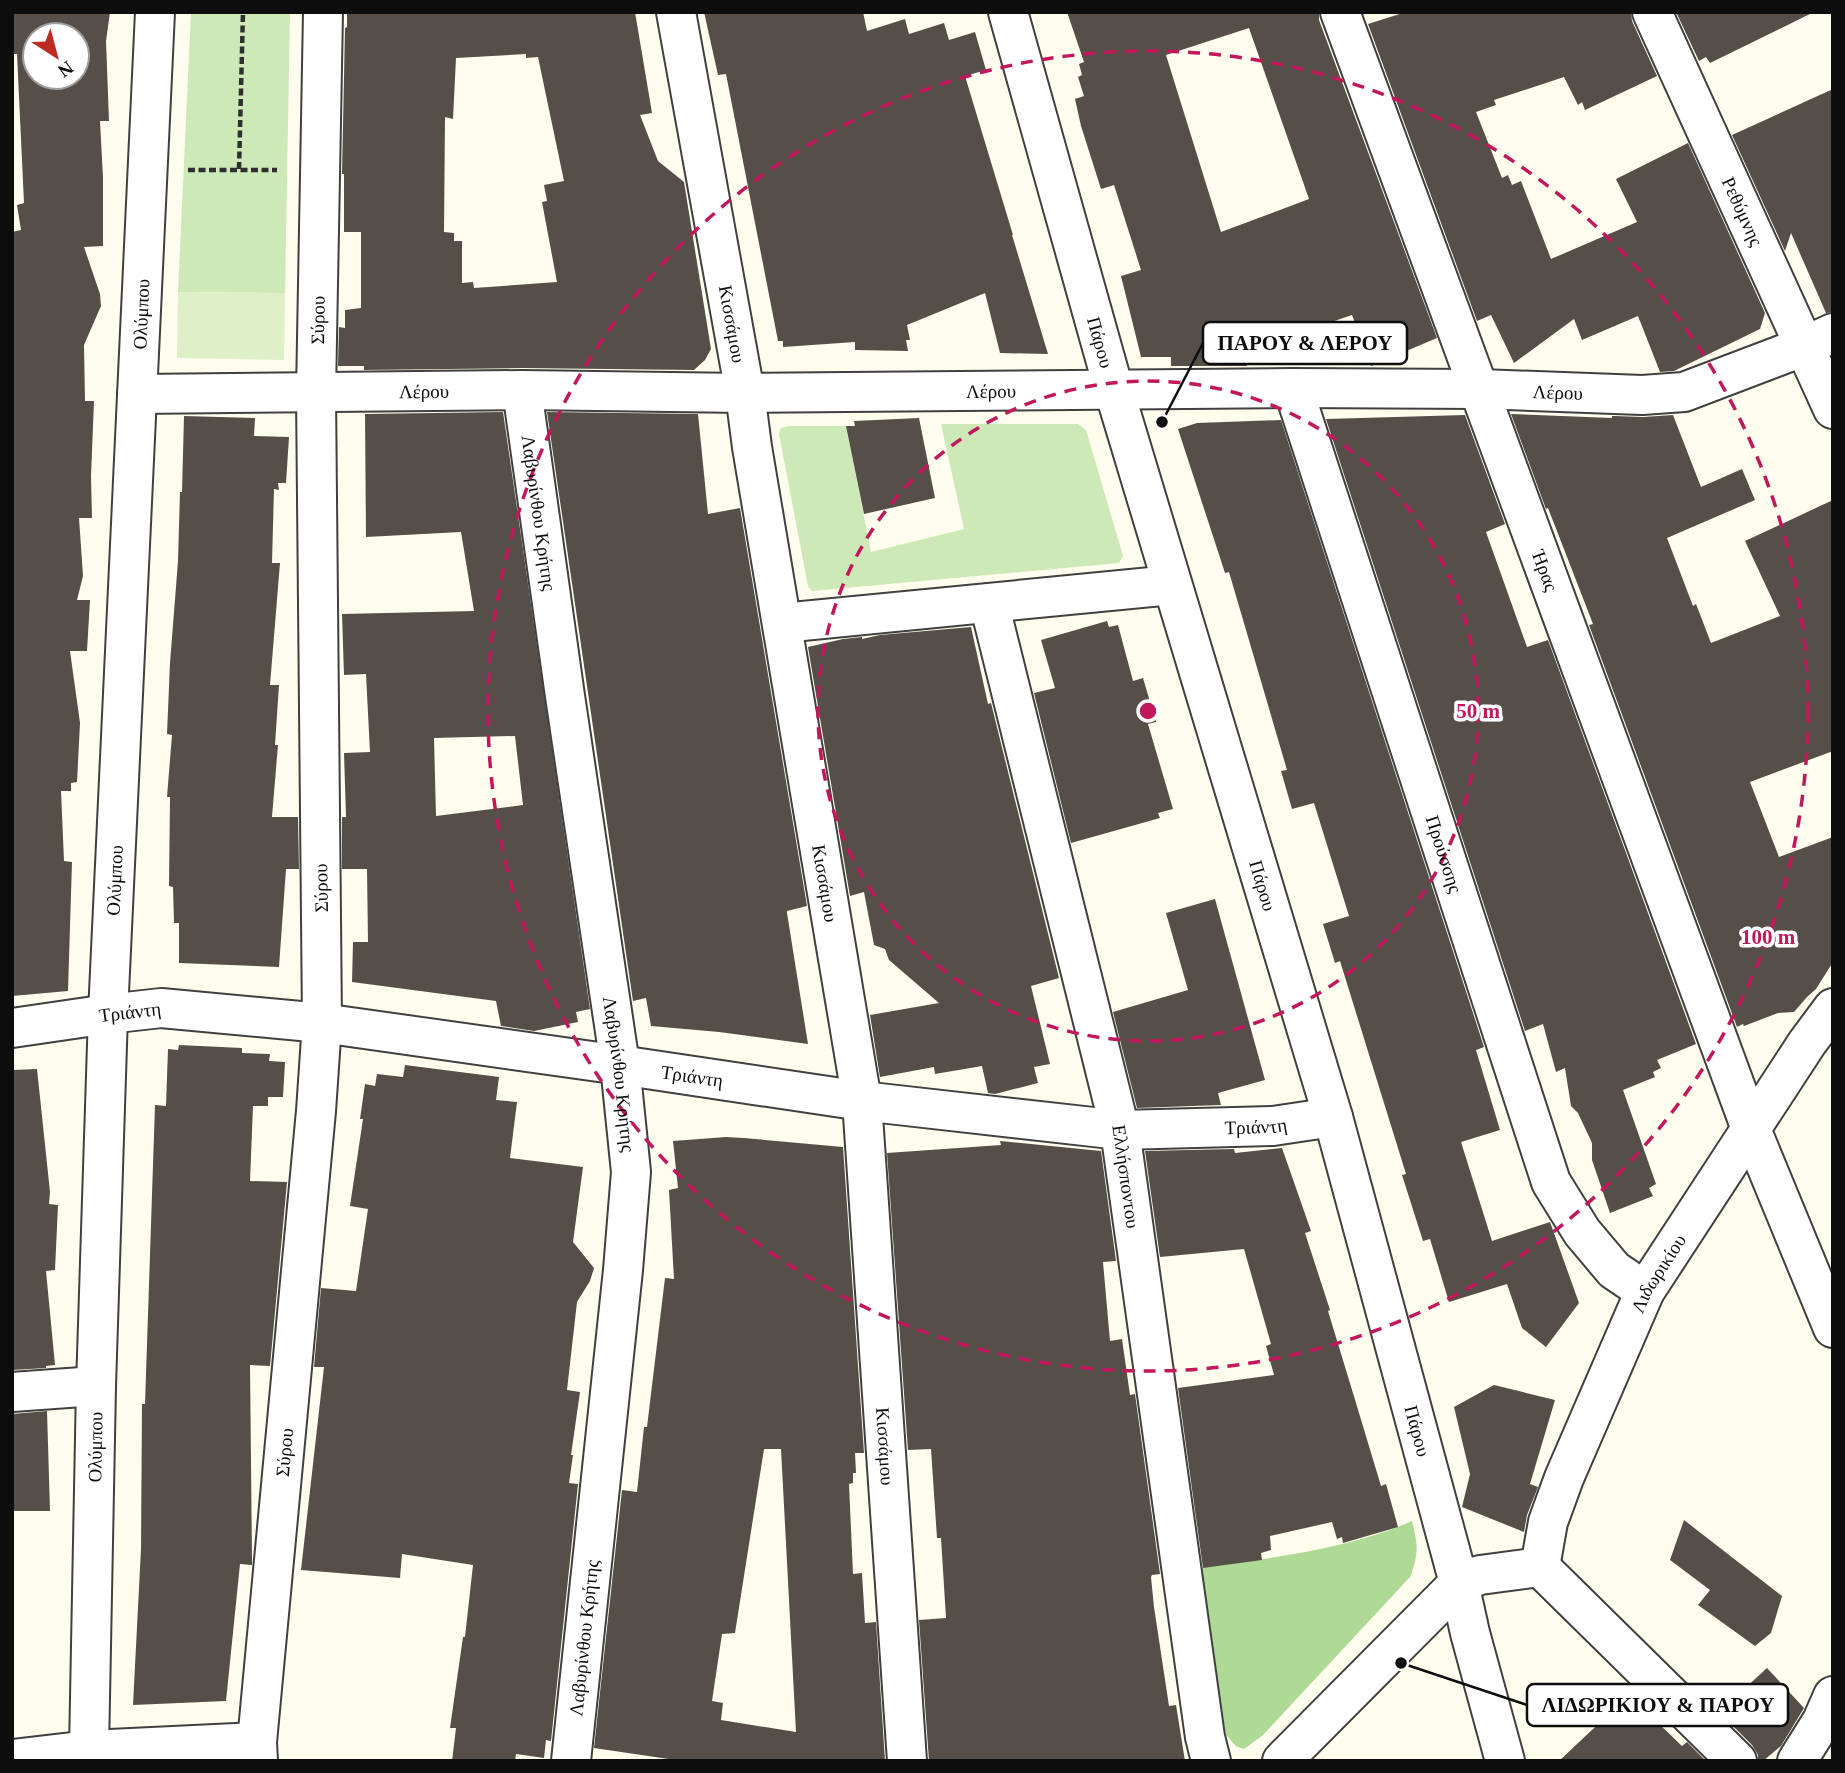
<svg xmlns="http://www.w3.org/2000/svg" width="1845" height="1773" viewBox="0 0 1845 1773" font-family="'Times New Roman',serif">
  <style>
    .green { fill: #cce9b7 }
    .forest { fill: #aeda96 }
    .pitch { fill: #dff0c9 }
    .building { fill: #564f49; fill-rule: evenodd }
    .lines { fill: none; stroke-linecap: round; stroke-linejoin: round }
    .minor-casing { stroke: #404040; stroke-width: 42 }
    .path { stroke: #2f2f2f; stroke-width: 4.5; stroke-dasharray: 7 3.5; stroke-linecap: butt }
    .minor { stroke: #fff; stroke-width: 38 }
    .ring { fill: none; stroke: #c2185b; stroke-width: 3.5; stroke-dasharray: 12 9 }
    .labels { text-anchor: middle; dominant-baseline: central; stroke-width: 7; stroke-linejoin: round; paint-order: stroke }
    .street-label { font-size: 19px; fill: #0d0d0d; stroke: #fff }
    .centre { fill: #c2185b; stroke: #fff; stroke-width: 3.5 }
    .ring-label { font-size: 21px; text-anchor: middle; font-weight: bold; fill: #c2185b; stroke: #fff; stroke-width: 7; stroke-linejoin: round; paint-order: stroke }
    .leader { fill: none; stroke: #0d0d0d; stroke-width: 2.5 }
    .callout-dot { fill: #0d0d0d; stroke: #fff; stroke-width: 2.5 }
    .callout { fill: #fff; stroke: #0d0d0d; stroke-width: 2.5 }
    .callout-label { font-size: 21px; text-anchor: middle; font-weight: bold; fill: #0d0d0d }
  </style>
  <rect width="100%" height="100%" fill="#fffded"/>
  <path class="green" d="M191,12H290L285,293L178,292Z
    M941,424H1078L1086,430L1123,556L1119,563L812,591L808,586L779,434L781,428L789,426H846L871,552L964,529Z"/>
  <path class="forest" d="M1412,1521C1418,1545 1419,1554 1410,1577L1262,1736L1244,1749L1236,1746L1226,1735L1198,1568C1265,1559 1350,1549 1412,1521Z"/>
  <path class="pitch" d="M178,292L285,293L284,360L177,358Z"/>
  <path class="building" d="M12,12H110L106,41L109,121H100L103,178V246L84,247L100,294L101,306L84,345L85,401H94L91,476L92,518H79L83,576L77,600H90L87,651H70L80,723L77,782L71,783V791H61L64,861L72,862L68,991L12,996V232L21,230L17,205L24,203L17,54H12ZM35,35H77V77H35Z
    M347,12H635L652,113L640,115L658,161L684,182L711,349L705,360L694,370L522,368L364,370V366H338L339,327L345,328V310L361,308V232H344V174H342L345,28L347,27ZM526,54V58L538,57L564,181L544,185L547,201L542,202L557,282L474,288L473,282L462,283V241H454V233L444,232L445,117L453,119L456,58Z
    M704,12H863L867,31L905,19L909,34L944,23L949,40L975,32L986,70L965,76L1013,235H1012L1048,354L1000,353L985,293L907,325L910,340H906L908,351L855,350V342L783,347V341H778L726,74L718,75Z
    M1067,12H1319V20L1437,338L1371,366L1352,315L1244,352L1247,366H1171V357H1141L1121,276L1141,270L1114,185L1101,189L1081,126L1075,99L1084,96L1078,77L1082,75L1079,64L1084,62ZM1249,28L1309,199L1221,232L1166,55Z
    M1406,12H1631L1632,21L1657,76L1585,110L1582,102L1578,105L1564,77L1494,100L1496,105L1476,112L1502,178L1508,175L1512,185L1521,181L1551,259L1637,222L1616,179L1688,143L1765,313L1760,329L1674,371L1660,372L1638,316L1582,340L1574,319L1514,363L1491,315L1477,321L1368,24Z
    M1676,12H1814L1710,63L1706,57L1699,61Z
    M1833,89V312L1826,313L1791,233L1785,251L1732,135Z
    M503,412L590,1009L576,1012L578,1022L534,1031L501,1026L496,1001L352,982L353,942H368L367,869H342V817H346L344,753L370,752L366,674L344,675L342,614L474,611L461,532L366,537L365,414ZM515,736L523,805L436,816L434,738Z
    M547,412L698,414L708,514L740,508L807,906L787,911V913L808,1044L719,1032L651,1026L646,998L633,1001Z
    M1511,414L1612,418V416H1615L1643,417L1673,415L1701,487L1742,469L1755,500L1667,538L1693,606L1696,604L1711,643L1780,616L1745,541L1833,500V751L1750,782L1779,857L1833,837V962L1816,989L1807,997L1794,1012L1778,1013L1744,1026L1743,1024L1737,1027L1589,625L1593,624L1548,508L1546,509Z
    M1465,415L1505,524L1486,532L1527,647L1548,640L1696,1044L1657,1060L1661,1068L1653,1072L1655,1077L1623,1090L1656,1184L1649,1188L1653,1196L1610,1213L1592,1160V1143L1578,1113L1571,1106L1565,1068L1556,1072L1543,1024L1525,1031L1326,419Z
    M184,416L255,418L254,436L289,437L286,483H278L279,490L274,489L272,563H280L270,685H279L275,745H278L272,817H298L299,869H286L279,967L179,963V923H174L173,887L169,886L170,797H167L172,735L167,734L170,663L178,561L180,492H182Z
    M919,418L935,498L864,514L846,426H855L854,421Z
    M1281,420L1484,1047L1476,1050L1500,1130L1461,1142L1492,1241L1550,1222L1579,1303L1546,1347L1522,1328L1507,1284L1449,1302L1430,1239L1423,1241L1402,1175L1406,1174L1340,961L1335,963L1323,924L1349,916L1314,803L1292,809L1281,771L1287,770L1229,572L1225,573L1178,429L1197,423Z
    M1107,621L1109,627L1118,625L1133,681L1143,678L1156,722L1148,724L1173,809L1158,813L1160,818L1071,843L1034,693L1055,688L1041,640Z
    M971,627L988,704L991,703L1059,978L1031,986L1050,1064L1034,1067L1038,1083L995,1094L988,1093L982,1066L935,1074L934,1067L880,1077L870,1015L939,1003L889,960L885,949L874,945L864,892L850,896L808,647L843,639L862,637V639L880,635Z
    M1215,899L1265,1080L1218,1093L1221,1105L1137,1108L1113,1012L1188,990L1166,913Z
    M179,1045L242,1048V1053L270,1054L269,1061L285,1062L283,1097H268V1106H253L250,1181L287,1182L270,1366L250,1365L252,1559V1565L240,1564L226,1701L133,1705L141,1549L142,1404H145L155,1105L166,1106L168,1049L178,1050Z
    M405,1065L499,1077L496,1100L517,1102L510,1158L583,1167L573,1242L594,1268L590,1281L577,1302L567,1390L580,1392L571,1455H573L569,1483L578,1484L551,1741L546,1740L544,1758L516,1754L515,1761H452L456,1728H450L463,1637H465L473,1565L402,1554L400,1578L301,1570L324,1367H314L321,1288L356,1291L368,1209L350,1206L363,1119H360L365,1084L375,1086L377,1074L403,1077Z
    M37,1069L50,1192L49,1204L58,1205L55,1270L46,1271L55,1365L46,1366V1368L12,1370V1070Z
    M726,1137L744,1138L843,1147L864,1453H855L856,1473H853V1483L849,1484L853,1574L862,1573L865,1623L876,1622L885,1761H682L594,1748L622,1490L637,1492L644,1427H647L665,1278L674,1279L669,1190L678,1188L673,1141ZM764,1449H781L796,1732L721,1720L723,1703L712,1701L722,1634L735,1633Z
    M1000,1141L1101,1151L1116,1261L1103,1262L1110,1341L1122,1339L1130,1395L1135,1394L1160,1574L1152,1575L1151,1577L1154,1607L1169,1706L1176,1705L1185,1761H929L919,1620L946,1618L941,1538H937L931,1449L908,1450L887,1153L1001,1145Z
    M1282,1148L1311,1231L1305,1233L1330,1310L1328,1311L1356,1403L1381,1486L1386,1484L1398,1527L1343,1543L1342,1537L1337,1539L1332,1522L1270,1536L1271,1550L1261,1553L1262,1560L1203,1568L1178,1388L1274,1375L1266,1346L1271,1344L1244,1249L1160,1257L1145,1151L1234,1149L1235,1153Z
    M1494,1385L1555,1400L1530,1484L1538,1487L1527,1515L1524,1532L1462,1507L1470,1474L1454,1407Z
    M47,1411L50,1511H12V1414Z
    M1684,1520L1782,1596L1771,1633L1755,1646L1698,1605L1710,1590L1670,1560Z
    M1767,1668L1804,1708L1781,1746L1763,1761H1758V1755L1752,1745L1719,1712Z
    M1629,1695L1682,1746L1687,1742L1706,1761H1559Z"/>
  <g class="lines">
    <defs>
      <g id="minor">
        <path id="s1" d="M676,12L745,393L752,447L862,1101L907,1761"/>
        <path id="s2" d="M1008,12L1114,390L1333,1117L1459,1583L1470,1633L1505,1761"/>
        <path id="s3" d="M1340,12L1751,1129L1833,1328"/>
        <path id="s4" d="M1652,12L1833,409"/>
        <path id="s5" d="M1293,388L1551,1182L1582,1232L1614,1270L1645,1291"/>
        <path id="s6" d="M522,390L565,696L620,1065L631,1172L623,1270L571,1761"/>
        <path id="s7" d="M137,394L522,390L745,393L1293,388L1480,389L1642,395L1684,392L1805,346L1833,333"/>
        <path id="s8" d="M989,603L1120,1130L1205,1737L1211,1761"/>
        <path d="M782,623L1172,585"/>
        <path id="s9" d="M12,1028L108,1014L161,1008L322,1023L620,1065L862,1101L1120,1130L1273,1126L1333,1117"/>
        <path d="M12,1392L96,1386"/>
        <path id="s10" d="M1540,1567L1548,1522L1564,1478L1645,1291L1807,1043L1833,1008"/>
        <path id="s11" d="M89,1750L96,1386L108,1014L155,12"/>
        <path d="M12,1759L89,1750L257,1742"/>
        <path id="s12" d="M258,1761L257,1742L316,1111L322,1023L316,393L323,12"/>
        <path d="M1282,1761L1459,1583L1480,1575L1540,1567L1737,1761"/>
        <path d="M1797,1761L1822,1721L1833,1696"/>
      </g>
    </defs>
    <use href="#minor" class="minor-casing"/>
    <path class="path" d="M239,169L243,12
      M188,170H277"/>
    <use href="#minor" class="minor"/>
  </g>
  <g class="ring">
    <circle cx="1148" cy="711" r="330"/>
    <circle cx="1148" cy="711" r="660"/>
  </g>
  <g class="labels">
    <g class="street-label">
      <text stroke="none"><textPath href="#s4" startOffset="219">Ρεθύμνης</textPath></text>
      <text stroke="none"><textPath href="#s11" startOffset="1437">Ολύμπου</textPath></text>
      <text stroke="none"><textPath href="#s12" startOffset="1444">Σύρου</textPath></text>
      <text stroke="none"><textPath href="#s1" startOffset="317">Κισσάμου</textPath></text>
      <text stroke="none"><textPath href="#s2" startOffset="343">Πάρου</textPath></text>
      <text stroke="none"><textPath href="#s7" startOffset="287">Λέρου</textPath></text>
      <text stroke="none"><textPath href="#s7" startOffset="854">Λέρου</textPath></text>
      <text stroke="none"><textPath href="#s7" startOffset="1421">Λέρου</textPath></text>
      <text stroke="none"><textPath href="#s6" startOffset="124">Λαβυρίνθου Κρήτης</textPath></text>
      <text stroke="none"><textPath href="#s3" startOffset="595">Ήρας</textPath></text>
      <text stroke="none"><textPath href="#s5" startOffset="490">Προύσσης</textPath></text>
      <text stroke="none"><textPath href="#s11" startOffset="870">Ολύμπου</textPath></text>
      <text stroke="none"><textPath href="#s1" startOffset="884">Κισσάμου</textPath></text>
      <text stroke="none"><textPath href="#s2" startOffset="910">Πάρου</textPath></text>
      <text transform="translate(321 888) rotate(-91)">Σύρου</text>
      <text stroke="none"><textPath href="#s9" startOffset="119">Τριάντη</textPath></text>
      <text stroke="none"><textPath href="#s6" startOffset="691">Λαβυρίνθου Κρήτης</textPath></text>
      <text stroke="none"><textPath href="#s9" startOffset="686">Τριάντη</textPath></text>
      <text stroke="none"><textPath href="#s9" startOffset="1253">Τριάντη</textPath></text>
      <text stroke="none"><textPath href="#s8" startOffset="590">Ελλήσποντου</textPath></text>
      <text stroke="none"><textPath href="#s10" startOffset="318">Λιδωρικίου</textPath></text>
      <text stroke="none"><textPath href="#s2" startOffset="1477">Πάρου</textPath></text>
      <text stroke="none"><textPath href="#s1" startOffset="1451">Κισσάμου</textPath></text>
      <text stroke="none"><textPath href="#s11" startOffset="303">Ολύμπου</textPath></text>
      <text stroke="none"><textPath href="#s12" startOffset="310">Σύρου</textPath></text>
      <text transform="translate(584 1638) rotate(-84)">Λαβυρίνθου Κρήτης</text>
    </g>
  </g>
  <circle cx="1148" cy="711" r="10" class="centre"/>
  <g class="ring-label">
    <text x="1478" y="718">50 m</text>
    <text x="1768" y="944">100 m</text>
  </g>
  <path class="leader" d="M1162 422L1203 343M1401 1663L1527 1705"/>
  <g class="callout-dot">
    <circle cx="1162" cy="422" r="7"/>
    <circle cx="1401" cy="1663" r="7"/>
  </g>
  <g class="callout">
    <rect x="1203" y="322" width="204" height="42" rx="7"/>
    <rect x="1527" y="1684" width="261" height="42" rx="7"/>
  </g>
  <g class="callout-label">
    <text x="1305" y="350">ΠΑΡΟΥ &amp; ΛΕΡΟΥ</text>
    <text x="1658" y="1712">ΛΙΔΩΡΙΚΙΟΥ &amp; ΠΑΡΟΥ</text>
  </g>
  <rect width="1845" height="1773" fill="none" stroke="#0d0d0d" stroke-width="28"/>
  <g transform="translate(56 56) rotate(144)"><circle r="33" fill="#ffffff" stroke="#9e9e9e" stroke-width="2"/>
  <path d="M0-5L12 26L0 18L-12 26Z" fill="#be2b24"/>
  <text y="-10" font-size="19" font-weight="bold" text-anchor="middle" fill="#0d0d0d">N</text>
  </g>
</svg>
